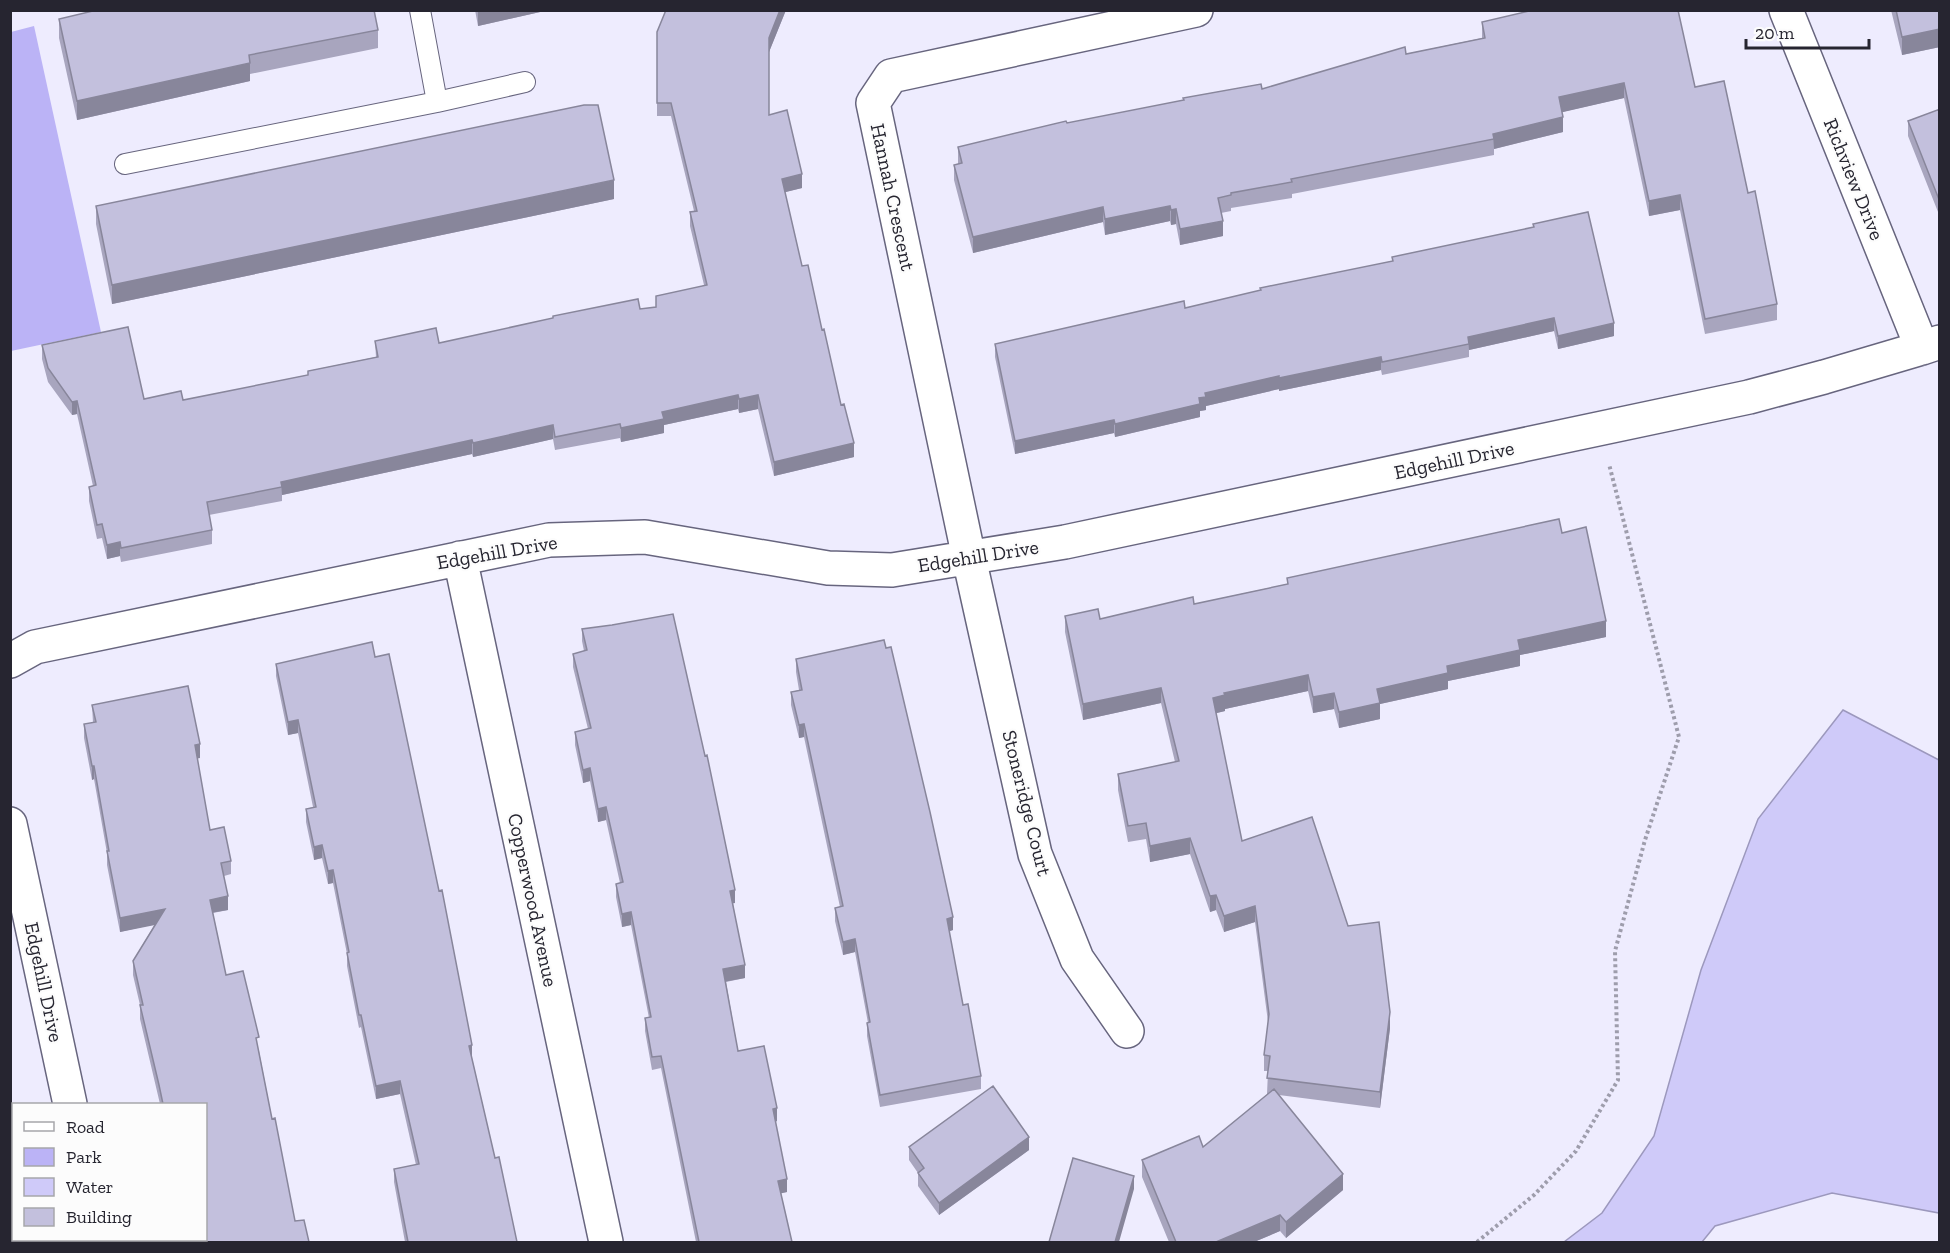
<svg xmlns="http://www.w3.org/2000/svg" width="1950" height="1253" viewBox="0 0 1950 1253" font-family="'Zilla Slab',serif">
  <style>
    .green { fill: #bbb3f6 }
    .water { fill: #cfcaf9; stroke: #9c98bd; stroke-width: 1.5 }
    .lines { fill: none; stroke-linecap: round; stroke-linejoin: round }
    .service-casing { stroke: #67657e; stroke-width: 22 }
    .minor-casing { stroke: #67657e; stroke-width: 36 }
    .path { stroke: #9e9dac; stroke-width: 4; stroke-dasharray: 3 3; stroke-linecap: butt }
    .service { stroke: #fff; stroke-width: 20 }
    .minor { stroke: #fff; stroke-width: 33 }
    .wall { fill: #a8a5be }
    .shaded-wall { fill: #88869b }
    .building { fill: #c3c0dd; stroke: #88869b; stroke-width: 1.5 }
    .labels { text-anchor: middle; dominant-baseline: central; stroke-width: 4.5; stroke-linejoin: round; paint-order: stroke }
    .street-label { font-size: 20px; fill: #262530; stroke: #fcfcfc }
  </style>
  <rect width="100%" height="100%" fill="#eeecfe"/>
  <path class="green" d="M34,26L101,332L11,351V32Z"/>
  <path class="water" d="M1843,710L1939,760V1213L1832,1193L1715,1226L1702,1242H1564L1602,1213L1654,1136L1701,970L1758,819Z"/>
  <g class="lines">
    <defs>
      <path id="service" d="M420,10L437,102
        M125,164L437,102L525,82"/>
      <path id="minor" d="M1786,10L1922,348
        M460,558L606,1242
        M10,661L35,647L549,540L645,537L828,568L892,570L1065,542L1749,397L1824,377L1922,348L1940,342
        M10,824L70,1104
        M1127,1031L1077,959L1035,854L969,558L873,103L891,76L1196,10
        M10,1237L14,1236
        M101,1240L102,1242"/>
    </defs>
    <use href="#service" class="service-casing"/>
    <use href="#minor" class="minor-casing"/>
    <path class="path" d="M1477,1242L1534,1195L1576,1151L1618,1080L1615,951L1645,840L1679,737L1609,464"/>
    <use href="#service" class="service"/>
    <use href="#minor" class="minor"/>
  </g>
  <path class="wall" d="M475,10H549L478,26Z
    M786,10L769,52V115L802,188L785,192L802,266L822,330L854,457L774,476L758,409L739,413L738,409L664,425V433L621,442L620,438L555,450L553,439L473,457L472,454L282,495V501L209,515L212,530V544L121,562L120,556L107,559L102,538L97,539L89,501V487L93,486L77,414L72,415L48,382L42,359V345L144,399L183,400L308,375V371L376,357L375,341L439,343L640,309L656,307L704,285L690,226V212L694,211L671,116H657V32Z
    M1891,10H1940V47L1902,55Z
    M59,19L378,30V48L250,74V81L77,120L59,38Z
    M1482,22L1695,87L1748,193L1777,304V320L1705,334L1680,210L1649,216L1624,98L1562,112L1563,132L1494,149V155L1292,194V198L1231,208V211L1221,213L1223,236L1180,245L1176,224L1171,225L1170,221L1105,235L1103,222L973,253L954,180V165L958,164V147L1067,123L1262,89L1406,54L1482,38Z
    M1940,109V217L1908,136V121Z
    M614,199L112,304L96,224V206Z
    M1533,224L1614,336L1558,349L1554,331L1469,350V357L1382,375L1381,370L1279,391V389L1206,406V410L1200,411V417L1115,437L1114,433L1015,454L995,357V344L1185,308L1392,261V257L1533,228Z
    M1562,533L1606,637L1520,655V666L1448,681V689L1380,704V719L1339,728L1334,709L1313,713L1308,691L1225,709V711L1216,713L1242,841L1348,926L1390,1028L1380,1108L1279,1095L1343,1190L1286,1238L1280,1231L1254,1242H1169L1142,1177V1160L1203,1147L1268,1094H1267L1268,1071H1264V1055L1268,1022L1255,922L1224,932L1216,910L1210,912L1190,854L1150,862L1146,839L1128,842L1118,790V774L1175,762L1161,703L1083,720L1065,632V616L1100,619L1194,604L1287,584V578Z
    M582,629L735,903H733L745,978L726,982L738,1051L777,1121L775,1122L787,1192L781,1193L792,1242H696L661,1068L652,1070L645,1031V1018H649L631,925L622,927L616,897V884L620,883L606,820L598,822L590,781L583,783L575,745V732L588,729L573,667V654L584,651L582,641Z
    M375,657L472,1058L495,1158L517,1242H405L394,1182V1169L416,1165L400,1094L376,1099L361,1027L359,1028L347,966V954L333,883L328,884L322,858L314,860L306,822V809L313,807L298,733L288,735L276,676V664Z
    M796,659L953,930L949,931L963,1005L981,1076V1089L880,1107L867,1036V1023H868L855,952L843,955L835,921V908L840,907L804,737L799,738L791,705V692L799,690L796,672Z
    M92,705L200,758H197L210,830L231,861V874L224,876L228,910L213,913L226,975L259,1051L272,1119L295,1221L309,1242H190V1239H206V1104H160L140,1019V1005L133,975V961L155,924L120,932L107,865V853L94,779L92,780L84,738V724L93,723Z
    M909,1147L1029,1150L939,1215L918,1186V1173L909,1160Z"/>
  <path class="shaded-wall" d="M478,10H549L478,26Z
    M780,10H786L769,52V38Z
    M1940,29V47L1902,55V37Z
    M250,63V81L77,120V101Z
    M1624,83V98L1559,113V97Z
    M1563,117V132L1494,149L1493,134Z
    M802,174V188L782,193V179Z
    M614,180V199L112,304V285Z
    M1680,195V210L1649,216V201Z
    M1170,206V221L1105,235V219Z
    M1103,207V222L973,253V237Z
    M1176,209V224L1171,225V210Z
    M1223,221V236L1180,245V229Z
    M1554,318V331L1469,350L1468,337Z
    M1614,323V336L1558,349V336Z
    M1381,357V370L1279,391V378Z
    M1279,376V389L1206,406V410L1200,411V417L1115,437V424L1199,398L1205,393Z
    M738,395V409L664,425V433L621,442V428L662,412Z
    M758,395V409L739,413V399Z
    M77,401V414L72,415V402Z
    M1114,420V433L1015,454V441Z
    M553,425V439L473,457V443Z
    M472,440V454L282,495L281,482Z
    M854,443V457L774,476V462Z
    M120,542V556L107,559V545Z
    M1606,621V637L1520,655V666L1448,681V689L1380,704V719L1339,728V712L1377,689L1447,666L1518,640Z
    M1308,675V691L1225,709V711L1213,714V698L1224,693Z
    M1161,688V703L1083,720V704Z
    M1334,693V709L1313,713V697Z
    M298,720V733L288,735V722Z
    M804,724V737L799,738V725Z
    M200,744V758L195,759V745Z
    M92,766H94V779L92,780Z
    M590,768V781L583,783V770Z
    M606,807V820L598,822V809Z
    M1190,838V854L1150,862V846Z
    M322,845V858L314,860V847Z
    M333,870V883L328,884V871Z
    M735,890V903L730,904V891Z
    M1216,895V910L1210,912V896Z
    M228,896V910L210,913V900Z
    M1255,906V922L1224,932V916Z
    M165,909V923L120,932V918Z
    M631,912V925L622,927V914Z
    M953,917V930L947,932V919Z
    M855,939V952L843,955V942Z
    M745,965V978L723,982V969Z
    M1390,1012V1028L1380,1108V1092Z
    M472,1045V1058H469V1046Z
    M400,1081V1094L376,1099V1086Z
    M777,1108V1121L773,1122V1109Z
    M1029,1137V1150L939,1215V1203Z
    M1343,1174V1190L1286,1238V1222Z
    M1134,1176V1189L1119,1242H1115Z
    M787,1179V1192L778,1194V1181Z
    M1280,1215V1231L1254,1242H1216Z"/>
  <path class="building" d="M97,10H374L378,30L249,55L250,63L77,101L59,19Z
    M666,10H780L769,38V115L787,110L802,174L782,179L802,266L808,265L822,330L824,329L841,405L844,404L854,443L774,462L758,395L739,399L738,395L662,412L664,419L621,428L620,424L555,437L553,425L473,443L472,440L281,482L282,487L207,502L212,530L121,548L120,542L107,545L102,524L97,525L89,487L96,485L77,401L72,402L48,368L42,345L128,327L144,399L181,391L183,400L308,375V371L378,357L375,341L436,328L439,343L553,318V316L638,299L640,309L656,307V296L707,285L690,212L697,211L671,103H657V32Z
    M1533,10H1678L1695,87L1724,81L1748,193L1755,191L1777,304L1705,319L1680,195L1649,201L1624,83L1559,97L1563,117L1493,134L1494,139L1291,179L1292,182L1231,193V195L1218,198L1223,221L1180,229L1176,209L1171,210L1170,206L1105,219L1103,207L973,237L954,165L962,163L958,147L1066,121L1067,123L1184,100L1183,98L1261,84L1262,89L1405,47L1406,54L1485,38L1482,22Z
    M1896,10H1940V29L1902,37Z
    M584,105H598L614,180L112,285L96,206Z
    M1940,109V202L1908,121Z
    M1588,212L1614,323L1558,336L1554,318L1468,337L1469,344L1382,362L1381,357L1279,378V376L1205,393L1206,397L1199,398L1200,404L1115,424L1114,420L1015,441L995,344L1184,301L1185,308L1261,290L1260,288L1393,261L1392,257L1534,227L1533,224Z
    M1559,519L1562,533L1586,527L1606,621L1518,640L1520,650L1447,666L1448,673L1377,689L1380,703L1339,712L1334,693L1313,697L1308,675L1224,693L1225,695L1213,698L1242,841L1312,817L1348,926L1379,922L1390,1012L1380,1092L1267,1078L1270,1056L1264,1055L1269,1014L1255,906L1224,916L1216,895L1210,896L1190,838L1150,846L1146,823L1128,826L1118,774L1179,761L1161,688L1083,704L1065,616L1098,609L1100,619L1193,597L1194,604L1288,584L1287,578Z
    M673,614L705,756L707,755L735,890L730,891L745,965L723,969L738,1051L764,1046L777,1108L773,1109L787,1179L778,1181L792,1242H699L661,1056L652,1057L645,1018L651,1017L631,912L622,914L616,884L623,882L606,807L598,809L590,768L583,770L575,732L591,728L573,654L587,650L582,629L612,625Z
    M884,640L886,648L891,647L930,812L953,917L947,919L963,1005L968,1004L981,1076L880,1095L867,1023L870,1022L855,939L843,942L835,908L843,906L804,724L799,725L791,692L802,690L796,659Z
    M372,642L375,657L389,654L439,891L442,890L472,1045L469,1046L495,1158L499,1157L517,1242H408L394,1169L419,1164L400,1081L376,1086L361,1015H359L347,953L349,952L333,870L328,871L322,845L314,847L306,809L316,807L298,720L288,722L276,664Z
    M188,686L200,744L195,745L210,830L224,827L231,861L221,863L228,896L210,900L226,975L243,971L259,1037L256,1038L272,1119L275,1118L295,1221L304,1220L309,1242H193V1239H206V1104H163L159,1085L140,1005H143L133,961L165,909L120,918L107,851H109L94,766H92L84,724L96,722L92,705Z
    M993,1086L1029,1137L939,1203L918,1173L924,1168L909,1147Z
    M1274,1089L1343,1174L1286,1222L1280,1215L1216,1242H1176L1142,1160L1199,1136L1203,1147Z
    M1073,1158L1134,1176L1115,1242H1049Z"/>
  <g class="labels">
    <g class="street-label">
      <text transform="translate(1854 179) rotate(68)">Richview Drive</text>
      <text transform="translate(893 197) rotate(78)">Hannah Crescent</text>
      <text transform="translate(1454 460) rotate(-12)">Edgehill Drive</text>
      <text transform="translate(497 552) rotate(-10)">Edgehill Drive</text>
      <text transform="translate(978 556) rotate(-9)">Edgehill Drive</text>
      <text transform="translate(1027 803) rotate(76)">Stoneridge Court</text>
      <text transform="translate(533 900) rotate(78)">Copperwood Avenue</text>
      <text transform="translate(44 982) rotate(78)">Edgehill Drive</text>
    </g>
  </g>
  <rect width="1950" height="1253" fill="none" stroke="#262530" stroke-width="24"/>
  <rect x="12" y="1103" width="195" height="138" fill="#fcfcfc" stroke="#a6a6aa" stroke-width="1.5"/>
  <rect x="24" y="1122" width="30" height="9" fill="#ffffff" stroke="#a6a6aa" stroke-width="1.5"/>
  <text x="66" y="1133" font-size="18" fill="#262530">Road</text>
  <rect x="24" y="1148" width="30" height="18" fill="#bbb3f6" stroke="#a6a6aa" stroke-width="1.5"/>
  <text x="66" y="1163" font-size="18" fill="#262530">Park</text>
  <rect x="24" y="1178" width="30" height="18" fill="#cfcaf9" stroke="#a6a6aa" stroke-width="1.5"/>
  <text x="66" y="1193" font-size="18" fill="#262530">Water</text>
  <rect x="24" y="1208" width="30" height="18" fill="#c3c0dd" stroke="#a6a6aa" stroke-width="1.5"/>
  <text x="66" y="1223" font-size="18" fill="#262530">Building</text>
  <path d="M1746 39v9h123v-9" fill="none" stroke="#262530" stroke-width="3"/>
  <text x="1755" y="39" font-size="18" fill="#262530" stroke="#fcfcfc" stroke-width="4.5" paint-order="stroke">20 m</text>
</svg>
